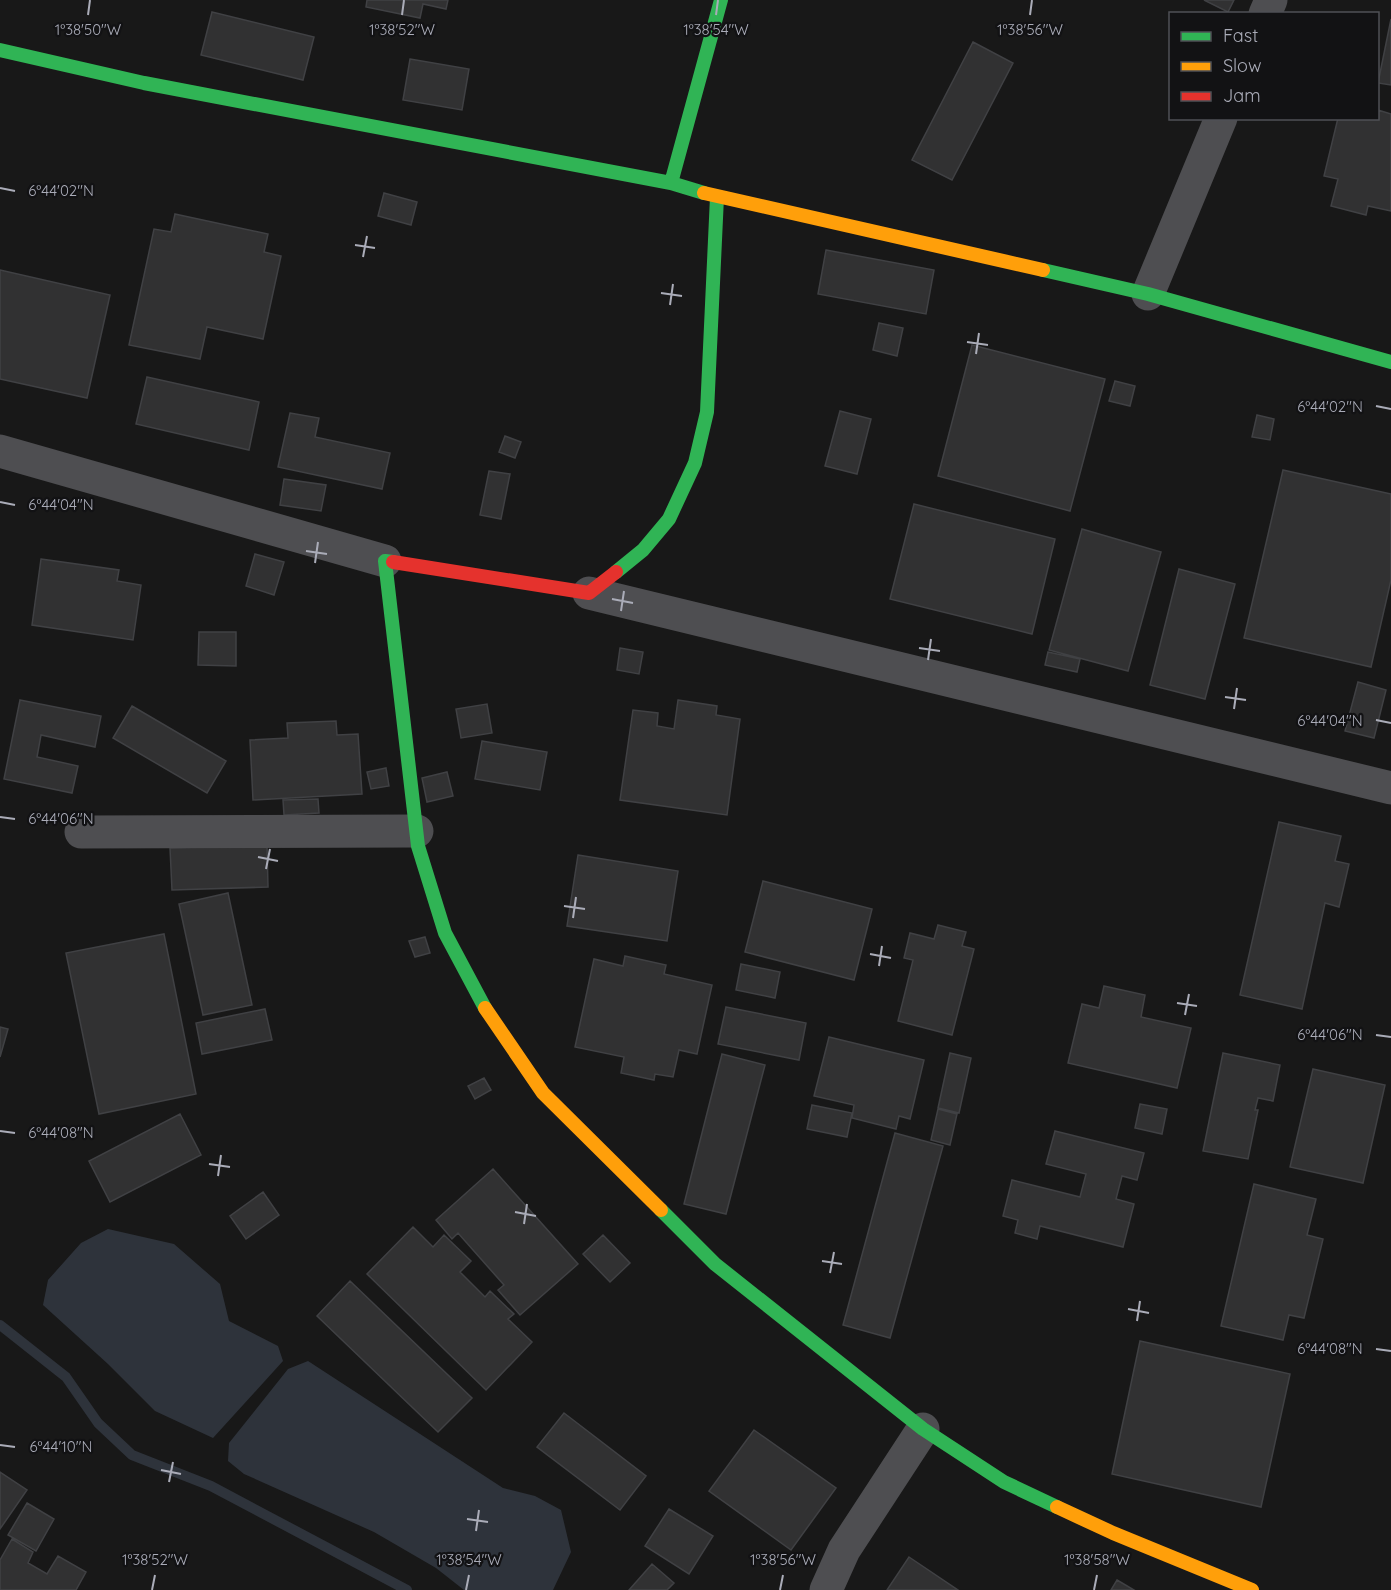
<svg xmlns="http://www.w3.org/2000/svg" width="1391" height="1590" viewBox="0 0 1391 1590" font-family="Quicksand,sans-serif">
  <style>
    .water { fill: #2e333b }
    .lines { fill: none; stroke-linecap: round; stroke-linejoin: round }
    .stream { stroke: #2e333b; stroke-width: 10 }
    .building { fill: #313132; stroke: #404144; stroke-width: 1.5 }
    .street { stroke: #4e4e51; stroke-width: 33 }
    .fast { stroke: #30b455; stroke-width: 14 }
    .slow { stroke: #ff9f0a; stroke-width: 14 }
    .jam { stroke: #e5322d; stroke-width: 14 }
    .ticks { fill: none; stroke: #aaacb8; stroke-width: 2 }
    .ticks-label { font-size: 15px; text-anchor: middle; fill: #aaacb8; stroke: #121214; stroke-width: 4.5; stroke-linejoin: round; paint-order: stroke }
  </style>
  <rect width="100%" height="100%" fill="#181818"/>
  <path class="water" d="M108,1229L174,1244L220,1284L229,1321L278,1346L283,1361L213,1438L155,1411L108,1364L43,1305L48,1280L81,1243Z
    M308,1361L503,1488L535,1496L561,1510L571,1552L553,1590H464L436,1568L374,1532L244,1474L228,1461L229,1443L288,1369Z"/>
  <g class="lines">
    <path class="stream" d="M0,1325L66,1377L98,1423L132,1455L211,1486L407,1590"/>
  </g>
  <path class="building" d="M367,0H448L446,9L423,4L420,18L366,7Z
    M1204,0H1234L1228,12Z
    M212,12L314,37L303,80L201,55Z
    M1391,19V85L1378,83Z
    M973,42L1013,63L952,180L912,160Z
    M410,59L469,69L462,110L403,100Z
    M1378,110L1391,114V211L1368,206L1366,215L1331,206L1338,179L1324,176L1338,118H1378Z
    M384,193L417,202L411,225L378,216Z
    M175,214L268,234L264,252L281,256L263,339L207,327L200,359L129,345L154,229L171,232Z
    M826,250L934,270L926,314L818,294Z
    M0,270L110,295L87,398L0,379Z
    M879,323L903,328L897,356L873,350Z
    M972,345L1105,379L1070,511L938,476Z
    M147,377L259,402L249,450L136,424Z
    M1115,381L1135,386L1130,406L1109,401Z
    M840,411L871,419L857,474L825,466Z
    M290,413L319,418L315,437L390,453L382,489L278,467Z
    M1257,415L1274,419L1270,440L1252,437Z
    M505,436L521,442L515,458L499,452Z
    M1283,470L1391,494V580L1371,667L1244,638Z
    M489,471L510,474L501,519L480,515Z
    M284,479L326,485L321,511L280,505Z
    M914,504L1055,539L1032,634L890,599Z
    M1082,529L1161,552L1128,671L1049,650Z
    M255,554L284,562L274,595L246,586Z
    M41,559L119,570L117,581L141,585L133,640L32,625Z
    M1179,569L1235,584L1205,699L1150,685Z
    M199,632H236V666L198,665Z
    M620,648L643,652L639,674L617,670Z
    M1048,652L1080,659L1077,672L1045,665Z
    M1358,682L1386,690L1374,738L1345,731Z
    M20,700L101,716L95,747L41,735L37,757L78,766L72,793L4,779Z
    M678,700L717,706L716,715L740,719L727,815L620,800L633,710L658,713L657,726L674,729Z
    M487,704L492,733L461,738L456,709Z
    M132,706L226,761L207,793L113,738Z
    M336,721L337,735L358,734L362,794L253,800L250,740L288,738L287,723Z
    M482,741L547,752L540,790L475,779Z
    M386,768L389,786L371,789L367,772Z
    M447,772L453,796L427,802L422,778Z
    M318,799L319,813L284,815L283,800Z
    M1279,822L1341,836L1335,861L1349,864L1339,907L1325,903L1302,1009L1240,995Z
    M267,845L268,887L172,890L170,848Z
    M578,855L678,871L667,941L567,926Z
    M763,881L872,909L854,980L745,952Z
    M228,893L252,1005L203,1015L179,904Z
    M938,925L966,932L962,946L974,949L952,1035L898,1021L913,960L904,958L910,933L934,939Z
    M164,934L196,1094L99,1114L66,953Z
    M425,937L430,953L415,957L409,941Z
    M625,956L666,965L664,974L712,985L697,1054L679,1050L673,1077L655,1074L654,1080L621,1073L624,1057L575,1047L594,959L623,966Z
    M741,964L780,972L775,998L736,990Z
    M1104,986L1145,995L1141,1017L1191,1028L1177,1088L1068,1063L1082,1004L1099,1008Z
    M726,1007L806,1023L799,1060L718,1044Z
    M265,1009L272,1040L202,1054L196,1023Z
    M0,1027L8,1029L0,1057Z
    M829,1037L924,1060L910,1119L899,1116L896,1129L852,1118L854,1105L814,1096Z
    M950,1053L971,1058L959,1113L938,1108Z
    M1223,1053L1280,1065L1273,1101L1258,1098L1255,1110H1258L1248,1159L1203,1151Z
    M722,1054L765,1065L726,1214L684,1204Z
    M1313,1069L1385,1085L1363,1183L1290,1167Z
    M484,1078L491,1090L475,1099L468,1086Z
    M1140,1104L1167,1109L1162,1134L1135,1128Z
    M812,1105L852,1113L847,1137L807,1129Z
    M938,1109L957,1114L950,1145L931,1140Z
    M180,1114L201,1155L110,1202L89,1161Z
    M1055,1131L1144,1153L1137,1180L1122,1176L1116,1199L1134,1204L1123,1247L1040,1226L1037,1239L1015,1233L1018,1220L1003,1216L1012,1180L1080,1197L1086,1174L1046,1164Z
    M895,1133L943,1146L890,1338L843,1325Z
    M493,1169L578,1264L520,1315L498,1290L504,1285L458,1233L452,1239L436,1220Z
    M1254,1184L1316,1199L1307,1235L1323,1239L1304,1318L1289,1315L1283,1340L1221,1326Z
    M263,1192L279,1215L246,1239L230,1216Z
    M413,1227L433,1247L444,1235L471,1261L460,1272L485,1297L490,1291L514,1314L508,1319L532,1342L486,1390L367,1274Z
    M603,1235L630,1263L610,1282L583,1254Z
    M350,1281L472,1398L438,1432L317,1316Z
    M1140,1341L1290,1374L1261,1507L1112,1474Z
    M564,1413L646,1476L620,1510L537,1447Z
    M754,1430L836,1488L791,1550L709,1491Z
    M0,1472L27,1490L0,1529Z
    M27,1503L54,1519L36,1551L8,1535Z
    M669,1509L713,1536L689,1574L645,1546Z
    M12,1539L33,1552L28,1563L47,1574L58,1556L86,1572L76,1590H0V1560Z
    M909,1557L958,1590H887Z
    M652,1564L674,1583L667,1590H629Z
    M1117,1580L1134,1590H1111Z"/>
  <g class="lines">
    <path class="street" d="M1265,14L1271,0
      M1148,294L1221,118
      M0,451L385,561
      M589,593L1391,788
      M81,832L417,831
      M826,1590L844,1550L923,1429"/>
    <path class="fast" d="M0,50L144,83L671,183L704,193
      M671,183L721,0
      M1043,270L1148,294L1391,362
      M393,562L385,561L418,846L445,933L485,1008
      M616,572L643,550L669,519L695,463L707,412L717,197
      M661,1210L715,1264L923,1429L1004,1482L1057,1507"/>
    <path class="slow" d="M704,193L1043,270
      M485,1008L543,1093L661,1210
      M1057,1507L1113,1533L1252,1590"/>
    <path class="jam" d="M393,562L589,593L616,572"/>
  </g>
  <path class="ticks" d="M88,15L90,0M402,15L404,0M716,15L718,0M1030,15L1032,0M0,188L15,191M355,245L375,248M363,257L367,236M661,293L682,296M670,305L673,284M967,342L988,345M976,354L979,333M1376,406L1391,409M0,502L15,505M306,551L327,554M315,563L318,542M612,599L633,603M621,611L624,591M919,648L940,651M928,660L931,639M1225,697L1246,700M1234,709L1237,688M1376,720L1391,723M0,817L15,819M258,857L278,861M266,869L270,849M564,906L585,909M573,918L576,897M870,954L891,958M879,966L882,946M1177,1003L1197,1006M1185,1015L1189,994M1376,1035L1391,1037M0,1131L15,1133M209,1164L230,1167M218,1176L221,1155M515,1212L536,1216M524,1224L527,1204M822,1261L842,1264M830,1273L834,1252M1128,1309L1149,1313M1137,1321L1140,1301M1376,1349L1391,1351M0,1445L15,1447M161,1470L181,1474M169,1482L173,1462M467,1519L488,1522M476,1531L479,1510M152,1590L155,1575M466,1590L469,1575M780,1590L783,1575M1094,1590L1097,1575"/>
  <g class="ticks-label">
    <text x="88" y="35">1°38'50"W</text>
    <text x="402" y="35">1°38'52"W</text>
    <text x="716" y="35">1°38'54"W</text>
    <text x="1030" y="35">1°38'56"W</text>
    <text x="61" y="196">6°44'02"N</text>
    <text x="1330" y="412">6°44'02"N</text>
    <text x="61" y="510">6°44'04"N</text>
    <text x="1330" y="726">6°44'04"N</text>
    <text x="61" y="824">6°44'06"N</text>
    <text x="1330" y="1040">6°44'06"N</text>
    <text x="61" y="1138">6°44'08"N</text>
    <text x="1330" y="1354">6°44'08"N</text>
    <text x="61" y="1452">6°44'10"N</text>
    <text x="155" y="1565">1°38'52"W</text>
    <text x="469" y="1565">1°38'54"W</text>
    <text x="783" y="1565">1°38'56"W</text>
    <text x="1097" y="1565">1°38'58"W</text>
  </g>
  <rect x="1169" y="12" width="210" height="108" fill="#121214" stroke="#4f5056" stroke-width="1.5"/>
  <rect x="1181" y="32" width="30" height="9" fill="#30b455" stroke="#4f5056" stroke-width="1.5"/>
  <text x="1223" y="42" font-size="18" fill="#aaacb8">Fast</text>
  <rect x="1181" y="62" width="30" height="9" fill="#ff9f0a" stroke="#4f5056" stroke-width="1.5"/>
  <text x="1223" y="72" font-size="18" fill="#aaacb8">Slow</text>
  <rect x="1181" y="92" width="30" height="9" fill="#e5322d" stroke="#4f5056" stroke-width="1.5"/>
  <text x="1223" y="102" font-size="18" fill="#aaacb8">Jam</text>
</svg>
